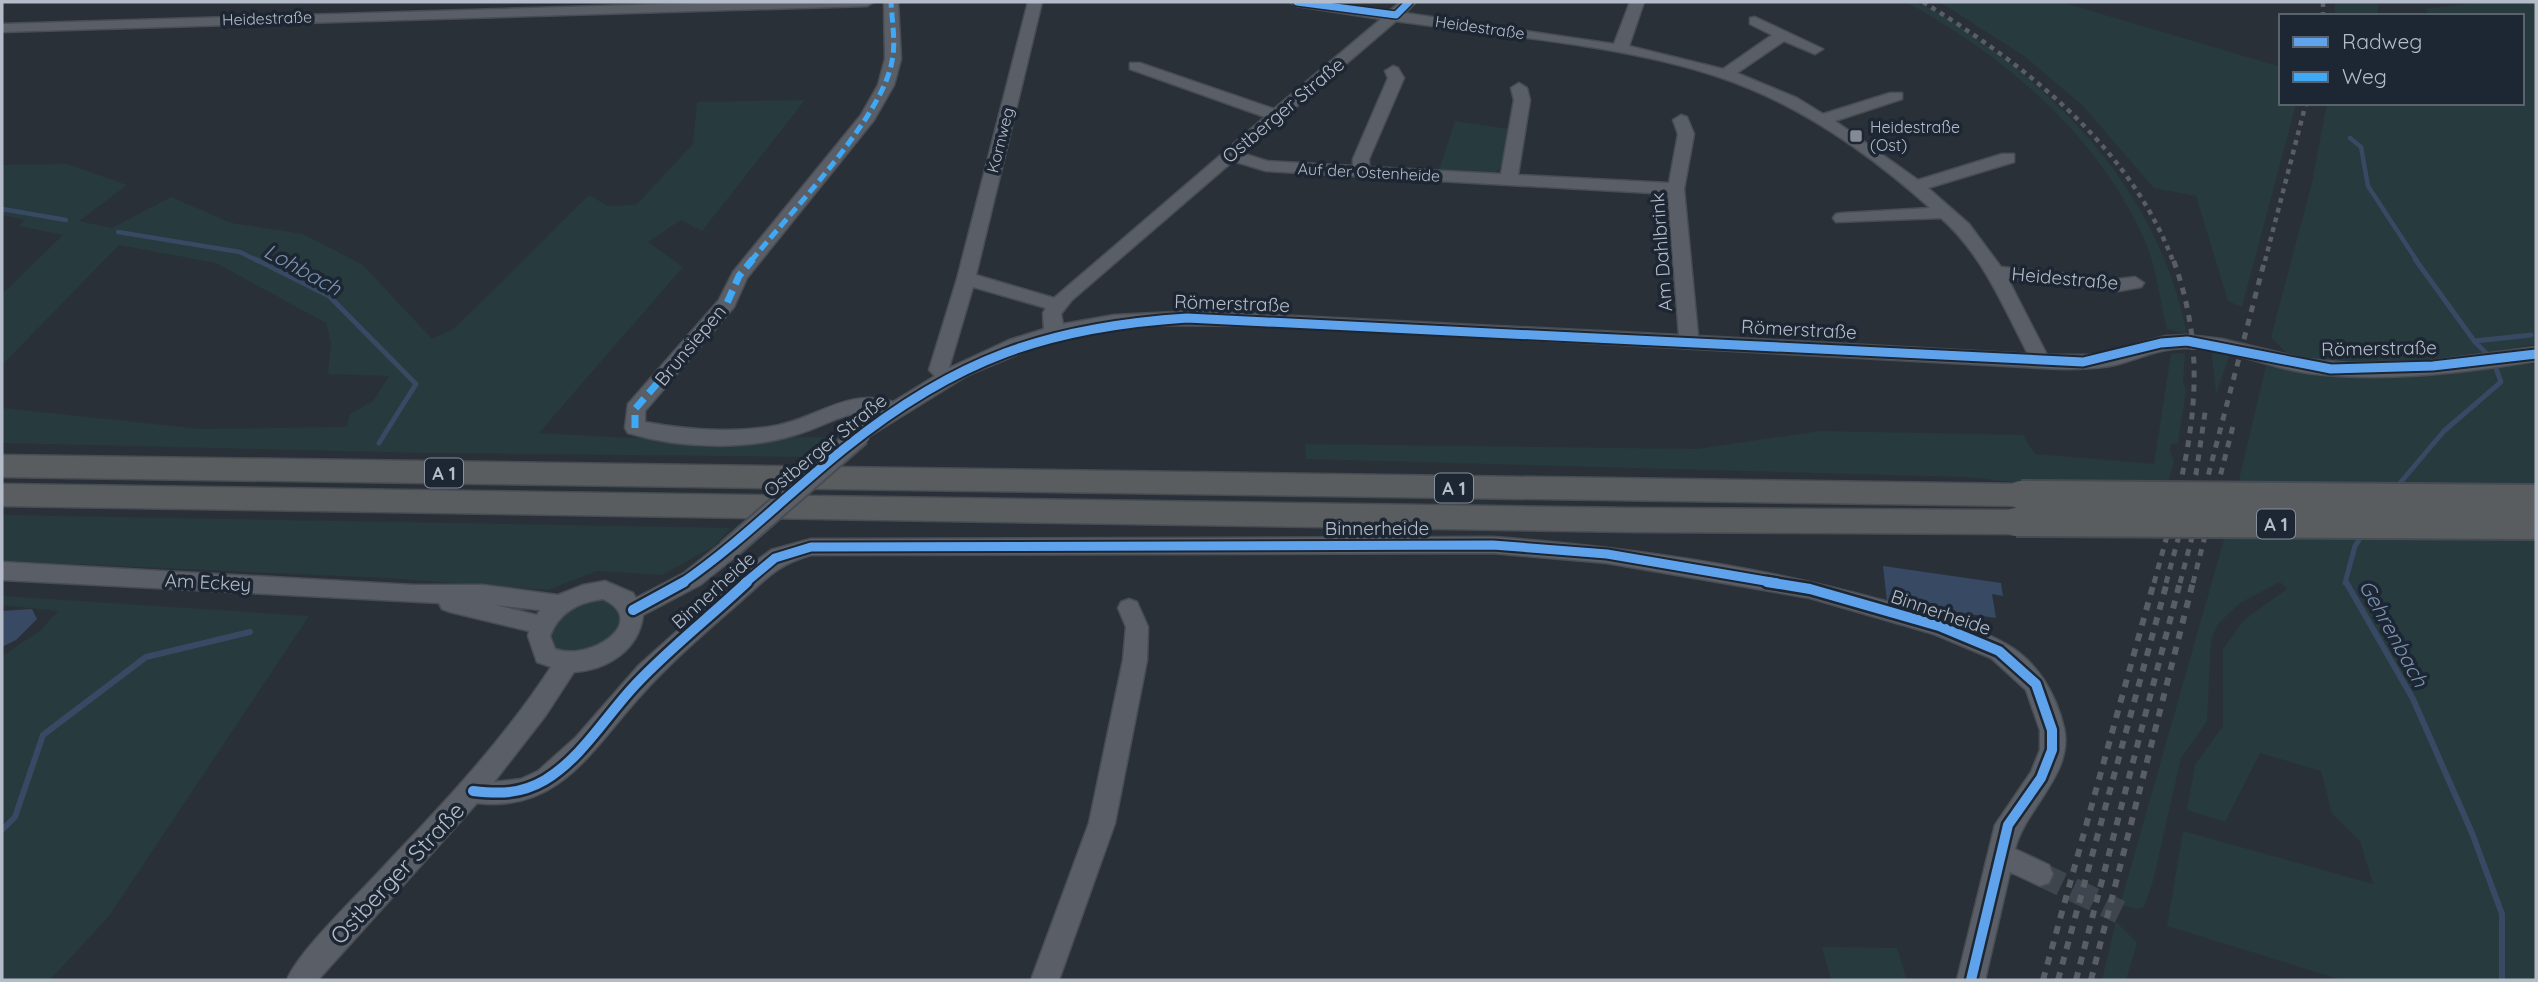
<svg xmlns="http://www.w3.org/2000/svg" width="2538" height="982" viewBox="0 0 2538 982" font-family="Quicksand,sans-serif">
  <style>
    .green { fill: #273a3e }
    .water { fill: #384963 }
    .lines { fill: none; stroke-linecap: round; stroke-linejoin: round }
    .stream-far2 { stroke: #384963; stroke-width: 4.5 }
    .stream-far1 { stroke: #384963; stroke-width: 5 }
    .stream { stroke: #384963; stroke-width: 6 }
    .minor-tunnel { stroke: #3f454e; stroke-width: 24; stroke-dasharray: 24 12; stroke-linecap: butt }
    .minor-casing { stroke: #484c53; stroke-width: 3 }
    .highway-casing { stroke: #474c53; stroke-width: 3 }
    .minor { fill: #5a5e66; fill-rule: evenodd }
    .highway { fill: #5a5d60; fill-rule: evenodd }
    .rail-far2 { stroke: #595d64; stroke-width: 4.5; stroke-dasharray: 5 5; stroke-linecap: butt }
    .rail-far1 { stroke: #595d64; stroke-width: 5; stroke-dasharray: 7 7; stroke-linecap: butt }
    .rail { stroke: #595d64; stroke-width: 6; stroke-dasharray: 8 8; stroke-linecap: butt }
    .minor-bridge-casing { stroke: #484c53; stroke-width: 24; stroke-linecap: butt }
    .highway-bridge-casing { stroke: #474c53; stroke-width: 32; stroke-linecap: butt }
    .minor-bridge { stroke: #5a5e66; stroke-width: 20 }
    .highway-bridge { stroke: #5a5d60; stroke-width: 28 }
    .quiet-far1 { stroke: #3fa9f5; stroke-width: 5; stroke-dasharray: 10 5; stroke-linecap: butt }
    .quiet { stroke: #3fa9f5; stroke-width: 7; stroke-dasharray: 13 7; stroke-linecap: butt }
    .cycleway-far2-casing { stroke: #1d2633; stroke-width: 10 }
    .cycleway-far1-casing { stroke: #1d2633; stroke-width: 13 }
    .cycleway-casing { stroke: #1d2633; stroke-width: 15 }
    .cycleway-far2 { stroke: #60a3ed; stroke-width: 7 }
    .cycleway-far1 { stroke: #60a3ed; stroke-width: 9 }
    .cycleway { stroke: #60a3ed; stroke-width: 10 }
    .poi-dot { fill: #848b96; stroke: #1d2633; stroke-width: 2.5 }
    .labels { text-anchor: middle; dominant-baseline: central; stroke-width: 7; stroke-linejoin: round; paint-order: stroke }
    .far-street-label { font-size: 16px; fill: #b4bcc9; stroke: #1d2633 }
    .far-poi-label { font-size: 16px; fill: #b4bcc9; stroke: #1d2633; text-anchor: start }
    .shield { fill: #1d2633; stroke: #878f9c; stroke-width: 2 }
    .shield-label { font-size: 18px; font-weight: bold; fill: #b4bcc9 }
    .street-label { font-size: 19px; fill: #b4bcc9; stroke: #1d2633 }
    .water-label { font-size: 21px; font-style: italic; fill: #7c92b1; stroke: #1d2633 }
    .near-street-label { font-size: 23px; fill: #b4bcc9; stroke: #1d2633 }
  </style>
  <rect width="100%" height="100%" fill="#2a3038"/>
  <path class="green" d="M1906,2C1931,2 1959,27 1980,41C2083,115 2162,208 2187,335L2167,329C2160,302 2157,271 2147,246C2103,139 2005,56 1906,2Z
    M1940,2H2061L2281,67V103H2295V108L2242,307L2228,301L2196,196L2154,188L2082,105L2024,56Z
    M2335,2H2379L2377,15L2382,16H2335Z
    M2484,2H2536V344C2458,358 2372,367 2292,358L2271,337L2312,183L2327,103H2522V16H2430L2425,9Z
    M805,100L702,231L681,220L648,242L683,267L539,433L630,438L840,437L814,457L425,453L2,443V408L201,429L347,427L350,414L373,401L389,376L328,374L331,343L326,323L216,263L119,245L2,365V294L63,235L19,226L25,220L2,215V165L67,164L127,185L79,221L112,228L171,197L231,223L303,234L363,265L432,339L455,328L589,195L608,206L636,205L693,144L697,102Z
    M1455,121L1509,129C1506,143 1508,165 1494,173L1439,170Z
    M2211,348L2231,351L2216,394Z
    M2185,353L2183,382L2186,391L2178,443L2171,444L2170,451L2174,461L2168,483L2014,482L1965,477L1306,459L1305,444L1697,449L1820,431L2023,435L2035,454L2154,464L2171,354Z
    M2536,364V485L2238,484L2266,366L2336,376Z
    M2,515L731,528L713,547L662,575L597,571L548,590L387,578L2,561Z
    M2225,536L2536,538V980H2342L2167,926L2183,831L2373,884L2360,841L2332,813L2321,771L2260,753L2225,822L2187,810L2195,765L2223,726V649L2244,620L2287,589L2280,582L2240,603L2218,624L2211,640L2207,721L2181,758L2153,881L2144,907L2137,909L2120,905Z
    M2,596L309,616L109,916L50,980H2V656L41,630L58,611L2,605Z
    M602,598L612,601L622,617C619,634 602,651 584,654C576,656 564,652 556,651L548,642C557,603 566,607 602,598Z
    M2116,922L2137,943L2126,980H2102Z
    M1822,947L1897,948L1907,980H1831Z"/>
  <path class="water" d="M1883,566L2001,583L2003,596L1992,594L1996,618L1887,602Z
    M32,609L37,619L16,640L2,647V611Z"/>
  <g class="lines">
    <path class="stream-far2" d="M2350,138L2361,147L2368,186L2417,261
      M2,209L66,220
      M118,232L240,252L258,261"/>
    <path class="stream-far1" d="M255,259L329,296L416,384L379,443
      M2475,341L2531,335
      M2395,489L2444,431L2501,382L2493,360L2475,342L2415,259
      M2345,583L2355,546L2363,534"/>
    <path class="stream" d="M2346,582L2413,699L2472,833L2502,914V980
      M2,830L15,817L43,735L146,657L250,632"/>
    <path class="minor-tunnel" d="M2040,874L2120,912"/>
    <defs>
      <path id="minor" d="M730,2H874L867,6L2,32V24Z
        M884,2H898L901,59L894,85L874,120L747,278L734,307L645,411V422C687,430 732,433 774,426C817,419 847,387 893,402L935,376L929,370L957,279L1028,2H1042L976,275L1054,298L1265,117L1130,69V63H1140L1274,109L1381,19L1297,6L1290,2H1325L1389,11L1401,2H1416L1405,13L1614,44L1630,2H1644L1629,46L1723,69L1772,35L1750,24V18L1755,17L1823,49L1815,54L1784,41L1737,73L1797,98L1823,114L1890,93H1902V99L1835,121L1918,180L2002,154H2014V162L1928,188L1969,224L2001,267L2119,279L2135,277L2144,283L2141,287L2119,291L2008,279L2047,355H2096L2166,336L2188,335L2222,339L2305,359L2349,363L2430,361L2536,347V361C2462,373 2382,383 2307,373C2267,367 2228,348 2187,348C2162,347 2139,359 2115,365C2097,369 2079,369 2061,369L1278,326L1155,325L1114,328L1049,341L968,375L860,442L853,440L850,435L878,412C847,409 824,427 795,435C745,451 678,448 628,433L625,428L628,404L719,300L733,272L861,115L878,85L885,59ZM1396,21C1499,36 1621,44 1719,77C1797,103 1869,153 1930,208L1842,213L1836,214L1833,218L1836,222L1941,218C1982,254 2003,306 2028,354L1698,336L1684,189L1694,134L1687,117L1681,115L1673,120L1678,134L1669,183L1518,175L1530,100L1527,88L1519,83L1511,88L1514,100L1501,174L1369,167V159L1404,78L1398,68L1393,66L1385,71L1388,78L1353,159V166L1267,161L1242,153ZM1233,161L1266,171L1668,194L1679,335L1196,311L1114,315L1063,324L1061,314L1072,300ZM973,287L1046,308L1043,313L1044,329L1009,340L949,368Z
        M1493,537C1626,547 1757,565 1885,601C1925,613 1969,623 2006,644C2037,661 2056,694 2064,728C2074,774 2025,808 2015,849L2049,865L2053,874L2049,883L2040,886L2010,872L1985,980H1957L1995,825L2031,772L2040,750V730L2026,690L1991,658L1934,634L1810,598L1607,563L1493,553L811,555C778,564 766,579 741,601C708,630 674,659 644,692C594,746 561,813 477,803L318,980H287C299,950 363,890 387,863C446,801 504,739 551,667L537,662L528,636L529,631L450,612L442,609L439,603L2,580V562L414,585H483L558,595L583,585L605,581L633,593L636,598L684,573L719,545L727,542L735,545L738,551L735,557L700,585L643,615C639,650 607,670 574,672L546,715L494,782L521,779L538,771L576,737L639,665L752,564L771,550L811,539ZM603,599C651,622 589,662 555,649L550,636C559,612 579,602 603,599ZM495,605L540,610L537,615Z
        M1129,599L1137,602L1148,627L1147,660L1115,823L1059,980H1031L1089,823L1123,660L1126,627L1118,608L1121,602Z"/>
      <path id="highway" d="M2,455L2021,484L2032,487L2036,495L2032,503L2021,506L2,477Z
        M2,484L1632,508L2016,510L2027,514L2031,522L2027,530L2016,534L1632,532L2,506Z"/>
    </defs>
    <use href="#minor" class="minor-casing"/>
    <use href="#highway" class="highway-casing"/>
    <use href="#minor" class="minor"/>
    <use href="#highway" class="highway"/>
    <path class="rail-far2" d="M1923,2C2025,65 2129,145 2173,261
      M2323,2V16
      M2265,261L2306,103"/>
    <path class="rail-far1" d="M2154,583C2185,470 2216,375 2173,259
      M2166,583L2196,474L2206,406
      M2180,583L2265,259
      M2193,583L2234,422"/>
    <path class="rail" d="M2043,980L2154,582
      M2058,980L2167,582
      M2076,980L2180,582
      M2091,980L2193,582"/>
    <defs>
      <path id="minor-bridge" d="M727,551L860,435"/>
      <path id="highway-bridge" d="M2021,495L2536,499
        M2016,522L2536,525"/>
    </defs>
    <use href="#minor-bridge" class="minor-bridge-casing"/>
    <use href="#highway-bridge" class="highway-bridge-casing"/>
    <use href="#minor-bridge" class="minor-bridge"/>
    <use href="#highway-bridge" class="highway-bridge"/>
    <path class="quiet-far1" d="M751,261C789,214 883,117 892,61C896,43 892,21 891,2"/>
    <path class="quiet" d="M635,428V409L727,303L739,276L753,259"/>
    <defs>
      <path id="cycleway-far2" d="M1297,2L1396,15L1409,2"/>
      <path id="cycleway-far1" d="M682,583C740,543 790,492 845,448C956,359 1047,327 1187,318L2083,362L2161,343L2187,341L2331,369L2433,366L2536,354
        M745,583L775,558L811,547L1493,545L1607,554L1777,583"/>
      <path id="cycleway" d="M1767,582L1810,589L1939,626L1999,651L2036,684L2052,730V750L2041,778L2008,825L1971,980
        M633,610L684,582
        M473,791C500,794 521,794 545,780C583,757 607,714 637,683C671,647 711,616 747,582"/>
    </defs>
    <use href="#cycleway-far2" class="cycleway-far2-casing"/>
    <use href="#cycleway-far1" class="cycleway-far1-casing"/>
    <use href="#cycleway" class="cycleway-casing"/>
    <use href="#cycleway-far2" class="cycleway-far2"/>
    <use href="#cycleway-far1" class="cycleway-far1"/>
    <use href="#cycleway" class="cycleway"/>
  </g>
  <rect class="poi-dot" x="1849" y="129" width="14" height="14" rx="3.5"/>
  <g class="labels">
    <g class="far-street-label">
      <text transform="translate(267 18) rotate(-2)">Heidestraße</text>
      <text transform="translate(1480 27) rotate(8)">Heidestraße</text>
      <text transform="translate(1000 140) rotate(-76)">Kornweg</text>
      <text transform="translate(1369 172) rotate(3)">Auf der Ostenheide</text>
    </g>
    <g class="far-poi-label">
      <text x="1870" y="127">Heidestraße<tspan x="1870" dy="18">(Ost)</tspan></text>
    </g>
    <g class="shield">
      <rect x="425" y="458.5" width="38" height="29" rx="5"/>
      <rect x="1435" y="473.5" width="38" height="29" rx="5"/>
      <rect x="2257" y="509.5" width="38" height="29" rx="5"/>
    </g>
    <g class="shield-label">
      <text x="444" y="473">A 1</text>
      <text x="1454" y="488">A 1</text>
      <text x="2276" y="524">A 1</text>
    </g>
    <g class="street-label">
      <text transform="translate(1283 110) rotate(-40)">Ostberger Straße</text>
      <text transform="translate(1661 252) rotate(-94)">Am Dahlbrink</text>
      <text transform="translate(2065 278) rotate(5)">Heidestraße</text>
      <text transform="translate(1232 303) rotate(2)">Römerstraße</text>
      <text transform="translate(1799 329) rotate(3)">Römerstraße</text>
      <text transform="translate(690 345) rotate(-50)">Brunsiepen</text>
      <text transform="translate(2379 348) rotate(-1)">Römerstraße</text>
      <text transform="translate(825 445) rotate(-39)">Ostberger Straße</text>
      <text x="1377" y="528">Binnerheide</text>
      <text transform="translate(208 582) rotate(3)">Am Eckey</text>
      <text transform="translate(713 590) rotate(-42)">Binnerheide</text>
      <text transform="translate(1941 612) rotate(19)">Binnerheide</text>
    </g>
    <g class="water-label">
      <text transform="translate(303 269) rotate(29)">Lohbach</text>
      <text transform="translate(2394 633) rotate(61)">Gehrenbach</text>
    </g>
    <g class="near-street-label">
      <text transform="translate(397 873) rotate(-47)">Ostberger Straße</text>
    </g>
  </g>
  <rect width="2538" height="982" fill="none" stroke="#b4bcc9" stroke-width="7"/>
  <rect x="2279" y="14" width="245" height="91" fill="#1d2633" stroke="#59626f" stroke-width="2"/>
  <rect x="2293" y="37" width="35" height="10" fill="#60a3ed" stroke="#59626f" stroke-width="2"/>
  <text x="2342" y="49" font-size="21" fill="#b4bcc9">Radweg</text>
  <rect x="2293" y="72" width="35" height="10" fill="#3fa9f5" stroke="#59626f" stroke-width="2"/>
  <text x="2342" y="84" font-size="21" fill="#b4bcc9">Weg</text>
</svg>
